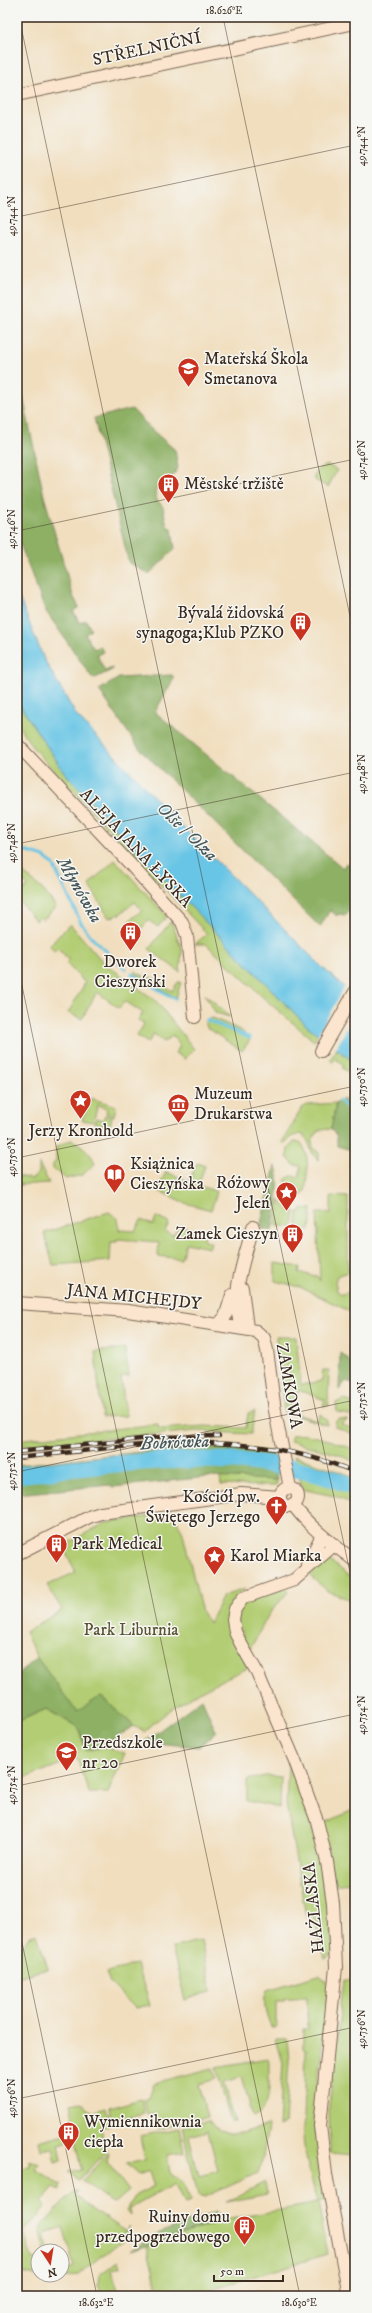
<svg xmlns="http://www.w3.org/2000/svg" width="372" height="2313" viewBox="0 0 372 2313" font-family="'IM FELL DW Pica',serif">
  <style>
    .green { fill: #b2cd73; stroke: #767c48; fill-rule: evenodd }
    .forest { fill: #8db065; stroke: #646d42 }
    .water { fill: #67c5e5; stroke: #517882 }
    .pier { fill: #f1debe }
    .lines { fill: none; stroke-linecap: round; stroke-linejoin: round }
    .stream { stroke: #67c5e5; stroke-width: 3 }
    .river { stroke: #67c5e5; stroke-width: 17 }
    .secondary-casing { stroke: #7b6956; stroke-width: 14 }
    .secondary { stroke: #fce5cf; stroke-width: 12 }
    .rail-casing { stroke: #3b2a1e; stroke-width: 4.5 }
    .rail { stroke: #f6f6f2; stroke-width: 3; stroke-dasharray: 9; stroke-linecap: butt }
    .ticks { fill: none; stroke: #3b2a1e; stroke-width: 1; stroke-opacity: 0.45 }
    .labels { text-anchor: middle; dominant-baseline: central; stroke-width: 3; stroke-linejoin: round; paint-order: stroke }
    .street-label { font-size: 17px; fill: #3b2a1e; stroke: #f6f6f2 }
    .poi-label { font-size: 17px; fill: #3b2a1e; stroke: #f6f6f2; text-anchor: start }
    .park-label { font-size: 17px; fill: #595333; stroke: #f6f6f2 }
    .water-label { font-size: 18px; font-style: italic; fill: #48585a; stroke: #f6f6f2 }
    .neatline { fill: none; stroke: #3b2a1e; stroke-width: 1.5 }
    .ticks-label { font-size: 10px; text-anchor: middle; fill: #3b2a1e }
  </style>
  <rect width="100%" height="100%" fill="#f6f6f2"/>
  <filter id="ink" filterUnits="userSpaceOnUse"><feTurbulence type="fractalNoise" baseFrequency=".025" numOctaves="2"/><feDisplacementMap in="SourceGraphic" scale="8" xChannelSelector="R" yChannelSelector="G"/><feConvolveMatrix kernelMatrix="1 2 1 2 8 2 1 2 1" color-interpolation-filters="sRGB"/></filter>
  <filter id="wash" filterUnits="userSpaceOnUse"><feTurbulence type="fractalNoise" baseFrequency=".012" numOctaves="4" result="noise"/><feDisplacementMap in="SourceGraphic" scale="16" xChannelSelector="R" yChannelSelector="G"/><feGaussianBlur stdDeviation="0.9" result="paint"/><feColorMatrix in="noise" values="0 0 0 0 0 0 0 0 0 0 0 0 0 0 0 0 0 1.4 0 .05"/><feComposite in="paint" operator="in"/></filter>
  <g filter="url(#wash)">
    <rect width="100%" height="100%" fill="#f1debe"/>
    <path class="green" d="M328,465L337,470L328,487L315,480L314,477L319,468Z
      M17,701L64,772L125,839L306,1025L318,1034L314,1041L267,1001L206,944H195L207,934L34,749L17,724Z
      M115,860L167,916L158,927L148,920L140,931L128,926L129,921L142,910L135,902L120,914L109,918L89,884Z
      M17,867L44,891L56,907L43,920L40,917L36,921L17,899L28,886L17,876Z
      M171,921L182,950L180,972L149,949Z
      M70,924L103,962L156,1001L194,1049L185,1059L175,1053L180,1046L173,1035L164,1042L154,1034L148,1043L137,1036L144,1024L138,1020L143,1013L125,1001L119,1008L97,992L82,1019L68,1013L85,983L66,963L69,960L58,948L54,951L50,945Z
      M135,971L149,979L151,977L172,991L178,982H181L176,998L134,973Z
      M205,995H206L230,1017L216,1013Z
      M213,1018L242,1031L250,1040L242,1051L207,1028L205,1021Z
      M337,1049L355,1063V1076L342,1068L344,1065L336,1059L333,1062L330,1060Z
      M90,1098L116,1106L114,1116L106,1113L107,1108L98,1105L93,1122L82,1120Z
      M336,1103L331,1129L319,1130L312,1141L313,1148L319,1153V1160C308,1155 312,1139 301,1134L291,1137L285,1143L282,1142L302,1108L307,1105Z
      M105,1115L112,1117L110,1126L95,1123L97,1118L103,1120Z
      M71,1140C80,1143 93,1154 95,1164L82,1175L66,1179L53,1169V1164L56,1161V1147Z
      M294,1142H300C311,1152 307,1179 305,1192L298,1200L292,1199L287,1188L286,1179L291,1176L299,1177L301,1166L294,1165L287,1157L288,1149Z
      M197,1163L205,1166L198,1185L217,1192L211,1210L185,1203L157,1190L166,1172L189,1181Z
      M39,1164L49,1183L17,1185V1176L32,1179L39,1173Z
      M331,1196L348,1197V1272L337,1276L335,1282L337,1291L342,1294L351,1292L355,1297V1314L300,1287L275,1281V1263L300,1267L299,1273L317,1276L320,1281L317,1213H331Z
      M279,1200L285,1207L295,1212L293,1227L276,1226Z
      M302,1208L312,1209L310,1230L297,1227L298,1212H301Z
      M109,1212L117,1218L119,1230L135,1231L141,1220L153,1225L156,1217L169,1223L165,1231L173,1235L179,1225L205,1234L203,1240L211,1243L209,1248L186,1243L181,1259L158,1256L159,1242L117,1239V1242H111L110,1261L53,1265L44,1233Z
      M276,1337H296L301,1385L322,1381L323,1370H329L328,1406H323L325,1400L298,1390L296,1400L283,1402Z
      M125,1348L129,1376L121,1377L126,1416L102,1417L95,1352Z
      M344,1399L355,1404V1406L352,1407L355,1417L337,1412L336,1403Z
      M283,1404H295L294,1413L317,1421L320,1414L327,1420V1425L284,1412Z
      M255,1411L251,1434L198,1431L17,1446V1440L158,1424L159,1429L204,1426L246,1428L248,1413Z
      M339,1419L348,1420L341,1424L355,1430V1435L335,1427L336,1421Z
      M292,1435C308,1432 340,1443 355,1450V1462L340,1455L290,1441Z
      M294,1456L355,1477V1484L335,1476L297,1466Z
      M299,1474L338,1484L355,1493V1505L334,1496L302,1489Z
      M220,1477L277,1480V1484L273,1486L221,1485Z
      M172,1513L182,1530L202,1612L209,1623L223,1596L245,1589L232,1601L228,1617L248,1668C210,1685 174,1703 144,1732L134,1726L101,1696L77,1713L37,1658L25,1632L62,1610L47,1585L74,1573L75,1570L62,1546L105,1523Z
      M325,1560L330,1561L355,1580V1602L328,1591L310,1576Z
      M286,1588L288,1592L269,1614L249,1651C243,1639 230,1613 245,1602C252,1596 276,1591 286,1588Z
      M46,1709L78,1727L86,1750L103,1747L125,1753L108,1793H89L77,1758L17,1781V1722Z
      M288,1764L309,1814L325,1887L334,1953L325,1959L313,1915L306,1917L286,1804Z
      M265,1776L281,1777L280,1808L247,1801V1780Z
      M355,1809V1880L334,1886L324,1828L325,1823Z
      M37,1934L48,1969L17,1977V1958L28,1937Z
      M201,1940L211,1991L185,2000L172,1948Z
      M137,1965L150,2005L135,2008L110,1983L106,1972Z
      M319,1975L322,1977L329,1985L314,2117L326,2201L318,2203L328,2254L208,2290L209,2296H159L147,2246L225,2220L318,2203C312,2182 299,2141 304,2121L306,2049L303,2048V2029H308L307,1998H285V2001H276V2028H271C267,2015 261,2003 267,1990Z
      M344,1979L355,1980V2156L330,2154L329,2106Z
      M276,2039H287L289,2061L285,2123L279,2126L283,2063Z
      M268,2058L269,2063C268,2083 274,2107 253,2117L242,2077L224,2082L235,2122H231L216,2067Z
      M213,2068L216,2079L199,2084L207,2117L158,2129L155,2113L147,2114L143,2099L149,2097L154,2083Z
      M141,2099L144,2113L111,2121L109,2108Z
      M80,2102L93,2112L106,2108L110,2125L101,2126L104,2148L107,2150L79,2180L69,2172L82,2169L76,2140L59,2144L62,2160L55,2162L52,2148L41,2150L39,2141L76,2131L70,2104Z
      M208,2121C230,2141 242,2132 268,2126L263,2157L258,2173L205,2197L198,2195L182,2127ZM208,2131L218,2171L199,2176L189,2136Z
      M179,2128L184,2152L167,2155L170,2173L184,2184L189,2201L184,2203L175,2184L129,2209L130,2216L126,2211L136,2195L154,2186L149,2171L138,2175L126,2164L145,2160L140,2136Z
      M109,2152L107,2162L129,2191L115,2203L111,2202L82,2181Z
      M30,2160L39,2164L36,2169L60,2185V2190L54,2187L41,2202L46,2206L24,2232L32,2260L38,2259L35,2276L22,2273L20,2252H17V2169L30,2166Z
      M265,2182L267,2194L226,2202Z
      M73,2192H78L75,2196L126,2232L129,2227L130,2234L77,2276L53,2279L37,2277L38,2275H62V2271L74,2267L63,2227L44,2233L49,2251H45L40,2233L43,2225Z
      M118,2261L120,2267L111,2270L118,2294L127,2292L128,2296H115L101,2292L98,2285L99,2275Z"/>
    <path class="forest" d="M17,368L44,496L73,596L79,607L73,611L80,623L86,620L91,630L85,634L94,649L100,646L103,652L97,655L105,671L112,668V670L93,679L45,610L17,536Z
      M132,409L152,430L175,450L178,468L171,479L165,481L160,488L155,490L157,500L163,507L167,526L172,529L175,549L149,574L129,563L94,418Z
      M172,675L174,678L155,712L343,868L346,863L355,868V900L346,915L338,914L337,916L330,910L320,927L138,747L99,690L119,678Z
      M343,1099L355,1108V1151L337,1146V1136L331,1130L336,1103Z
      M275,1166C283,1174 274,1219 272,1231L263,1229L261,1223Z
      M340,1353L345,1356L355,1368L352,1383L346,1381L339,1390Z
      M223,1447L273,1452L277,1480L208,1477L113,1487L110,1485L17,1494V1465L179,1448Z
      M37,1658L77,1712L101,1696L134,1726L103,1747L86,1750L78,1727L46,1709L17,1722V1675Z
      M202,1699L216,1731L199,1747L144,1742Z
      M217,2212L225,2220L131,2251L154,2235Z"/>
    <path class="water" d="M17,593L44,659L76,715L182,826L322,967L355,997V1063L306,1025L125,839L64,772L17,701Z"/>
    <path class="pier" d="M345,986L355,994V1014L335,1050L317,1036Z"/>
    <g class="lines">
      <path class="stream" d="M22,850L44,857L53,864L81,923L93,939L126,969
        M132,974L175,999
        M207,1020L250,1038
        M339,1100L355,1115"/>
      <path class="river" d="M17,1475C119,1463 260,1443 355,1488"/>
    </g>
  </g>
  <g filter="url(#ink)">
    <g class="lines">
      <defs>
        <path id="secondary" d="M17,95L355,23
          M17,744L130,864L182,922L187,936L195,1017
          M321,1051L355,992
          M242,1288L247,1328
          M17,1303L128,1311L256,1331L264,1338L267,1350L275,1411L290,1488
          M219,1324L225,1317L232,1295
          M241,1327C230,1293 244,1261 253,1227
          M280 1497a9 9 0 1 1 18 0a9 9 0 1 1-18 0Z
          M293,1505C310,1528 333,1544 355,1561
          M334,1545L294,1580L243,1598L235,1609L233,1619L235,1632L241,1644L257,1672L295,1761L317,1821L327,1862L333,1903L336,1967L320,2126L326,2174L349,2296
          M17,1554L91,1516L101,1513L241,1494L279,1497
          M307,1565L322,1535"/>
      </defs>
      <use href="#secondary" class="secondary-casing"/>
      <use href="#secondary" class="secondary"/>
      <defs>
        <path id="rail" d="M17,1452L160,1437L219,1436
          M17,1458C135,1446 241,1425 355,1472"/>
      </defs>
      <use href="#rail" class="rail-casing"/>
      <use href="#rail" class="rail"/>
    </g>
  </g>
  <path class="ticks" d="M19,17L355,1596M223,17L355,640M17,217L355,145M17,531L355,459M17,844L355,772M17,962L300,2296M17,1158L355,1086M17,1472L355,1400M17,1786L355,1714M17,1919L97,2296M17,2099L355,2027"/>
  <defs>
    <symbol id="school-pin" viewBox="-11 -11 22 30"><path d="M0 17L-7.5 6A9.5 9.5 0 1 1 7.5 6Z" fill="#c8321e" stroke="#f6f6f2"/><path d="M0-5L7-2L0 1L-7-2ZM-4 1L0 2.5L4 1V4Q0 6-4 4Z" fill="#fff"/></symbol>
    <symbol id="building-pin" viewBox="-11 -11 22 30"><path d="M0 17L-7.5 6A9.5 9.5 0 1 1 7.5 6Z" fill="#c8321e" stroke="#f6f6f2"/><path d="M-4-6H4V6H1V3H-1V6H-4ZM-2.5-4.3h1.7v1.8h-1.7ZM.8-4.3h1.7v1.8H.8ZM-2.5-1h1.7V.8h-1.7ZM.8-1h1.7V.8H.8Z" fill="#fff"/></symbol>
    <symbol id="sight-pin" viewBox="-11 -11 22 30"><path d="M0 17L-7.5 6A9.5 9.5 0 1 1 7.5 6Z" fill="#c8321e" stroke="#f6f6f2"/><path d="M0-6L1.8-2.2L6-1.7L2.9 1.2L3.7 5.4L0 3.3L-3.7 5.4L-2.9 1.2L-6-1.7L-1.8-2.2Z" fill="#fff"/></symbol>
    <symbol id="museum-pin" viewBox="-11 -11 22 30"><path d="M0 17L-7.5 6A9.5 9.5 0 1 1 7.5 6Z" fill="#c8321e" stroke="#f6f6f2"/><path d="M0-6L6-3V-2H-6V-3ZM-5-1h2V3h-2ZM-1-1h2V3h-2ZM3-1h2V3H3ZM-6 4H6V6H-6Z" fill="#fff"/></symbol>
    <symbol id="library-pin" viewBox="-11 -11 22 30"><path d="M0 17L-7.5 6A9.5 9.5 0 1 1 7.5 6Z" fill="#c8321e" stroke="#f6f6f2"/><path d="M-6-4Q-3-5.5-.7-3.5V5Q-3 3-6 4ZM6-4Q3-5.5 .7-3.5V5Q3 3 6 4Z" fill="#fff"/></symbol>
    <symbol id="church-pin" viewBox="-11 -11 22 30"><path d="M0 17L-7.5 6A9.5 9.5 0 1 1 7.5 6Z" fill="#c8321e" stroke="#f6f6f2"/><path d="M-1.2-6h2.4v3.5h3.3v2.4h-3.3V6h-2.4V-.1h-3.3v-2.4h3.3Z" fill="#fff"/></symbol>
  </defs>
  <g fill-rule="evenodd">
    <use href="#school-pin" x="176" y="356" width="25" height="34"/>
    <use href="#building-pin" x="156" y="472" width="25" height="34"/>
    <use href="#building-pin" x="288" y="610" width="25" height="34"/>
    <use href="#building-pin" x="118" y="920" width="25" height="34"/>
    <use href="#sight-pin" x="68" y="1088" width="25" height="34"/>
    <use href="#museum-pin" x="166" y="1092" width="25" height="34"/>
    <use href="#library-pin" x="102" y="1162" width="25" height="34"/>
    <use href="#sight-pin" x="274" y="1180" width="25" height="34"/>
    <use href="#building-pin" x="280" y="1222" width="25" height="34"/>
    <use href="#church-pin" x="264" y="1494" width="25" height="34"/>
    <use href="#building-pin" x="44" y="1532" width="25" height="34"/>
    <use href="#sight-pin" x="202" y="1544" width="25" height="34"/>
    <use href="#school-pin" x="54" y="1740" width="25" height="34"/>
    <use href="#building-pin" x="56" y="2120" width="25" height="34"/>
    <use href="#building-pin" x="232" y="2214" width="25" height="34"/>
  </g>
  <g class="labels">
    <g class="street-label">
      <text transform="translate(147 49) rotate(-12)">STŘELNIČNÍ</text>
      <text transform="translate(136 848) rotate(47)">ALEJA JANA ŁYSKA</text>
      <text transform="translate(134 1297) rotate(6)">JANA MICHEJDY</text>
      <text transform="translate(289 1386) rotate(80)">ZAMKOWA</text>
      <text transform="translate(314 1908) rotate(-96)">HAŻLASKA</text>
    </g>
    <g class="poi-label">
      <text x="204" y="359">Mateřská Škola<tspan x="204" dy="20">Smetanova</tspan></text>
      <text x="184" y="484">Městské tržiště</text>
      <text x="284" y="613" text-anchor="end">Bývalá židovská<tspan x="284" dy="20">synagoga;Klub PZKO</tspan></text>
      <text x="130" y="962" text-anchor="middle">Dworek<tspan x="130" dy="20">Cieszyński</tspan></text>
      <text x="194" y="1094">Muzeum<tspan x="194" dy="20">Drukarstwa</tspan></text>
      <text x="81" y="1131" text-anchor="middle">Jerzy Kronhold</text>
      <text x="130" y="1164">Książnica<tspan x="130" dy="20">Cieszyńska</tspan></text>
      <text x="270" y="1183" text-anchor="end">Różowy<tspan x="270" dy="20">Jeleń</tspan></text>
      <text x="278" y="1234" text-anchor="end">Zamek Cieszyn</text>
      <text x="260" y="1497" text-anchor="end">Kościół pw.<tspan x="260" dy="20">Świętego Jerzego</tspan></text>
      <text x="72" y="1544">Park Medical</text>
      <text x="230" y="1556">Karol Miarka</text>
      <text x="82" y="1743">Przedszkole<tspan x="82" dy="20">nr 20</tspan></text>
      <text x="84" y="2122">Wymiennikownia<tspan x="84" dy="20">ciepła</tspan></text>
      <text x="230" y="2217" text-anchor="end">Ruiny domu<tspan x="230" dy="20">przedpogrzebowego</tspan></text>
    </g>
    <g class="park-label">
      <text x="131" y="1630">Park Liburnia</text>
    </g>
    <g class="water-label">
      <text transform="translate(187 832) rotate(44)">Olše / Olza</text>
      <text transform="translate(79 890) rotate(60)">Młynówka</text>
      <text transform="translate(175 1443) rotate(-2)">Bobrówka</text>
    </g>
  </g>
  <rect width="372" height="2313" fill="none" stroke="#f6f6f2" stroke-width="44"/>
  <g transform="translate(50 2263) rotate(168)"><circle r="19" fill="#f6f6f2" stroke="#aba49d"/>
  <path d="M0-3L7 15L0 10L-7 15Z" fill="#c8321e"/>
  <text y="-6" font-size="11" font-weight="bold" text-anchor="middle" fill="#3b2a1e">N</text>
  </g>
  <path d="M214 2275v6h69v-6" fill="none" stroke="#3b2a1e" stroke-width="2"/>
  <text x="220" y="2275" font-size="12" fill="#3b2a1e" stroke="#f6f6f2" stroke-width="3" paint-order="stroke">50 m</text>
  <rect x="22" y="22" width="328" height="2269" class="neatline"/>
  <g class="ticks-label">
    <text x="224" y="14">18.626°E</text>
    <text transform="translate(361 146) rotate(-90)" y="4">49.744°N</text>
    <text transform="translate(11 216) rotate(-90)" y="4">49.744°N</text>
    <text transform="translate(361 460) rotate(-90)" y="4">49.746°N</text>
    <text transform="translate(11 529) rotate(-90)" y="4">49.746°N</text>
    <text transform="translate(361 774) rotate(-90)" y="4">49.748°N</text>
    <text transform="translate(11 843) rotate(-90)" y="4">49.748°N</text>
    <text transform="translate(361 1087) rotate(-90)" y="4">49.750°N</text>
    <text transform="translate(11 1157) rotate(-90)" y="4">49.750°N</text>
    <text transform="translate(361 1401) rotate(-90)" y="4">49.752°N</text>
    <text transform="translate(11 1471) rotate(-90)" y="4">49.752°N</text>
    <text transform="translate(361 1715) rotate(-90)" y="4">49.754°N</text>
    <text transform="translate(11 1785) rotate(-90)" y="4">49.754°N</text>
    <text transform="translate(361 2029) rotate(-90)" y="4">49.756°N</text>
    <text transform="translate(11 2098) rotate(-90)" y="4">49.756°N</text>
    <text x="96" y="2306">18.632°E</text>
    <text x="299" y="2306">18.630°E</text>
  </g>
</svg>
